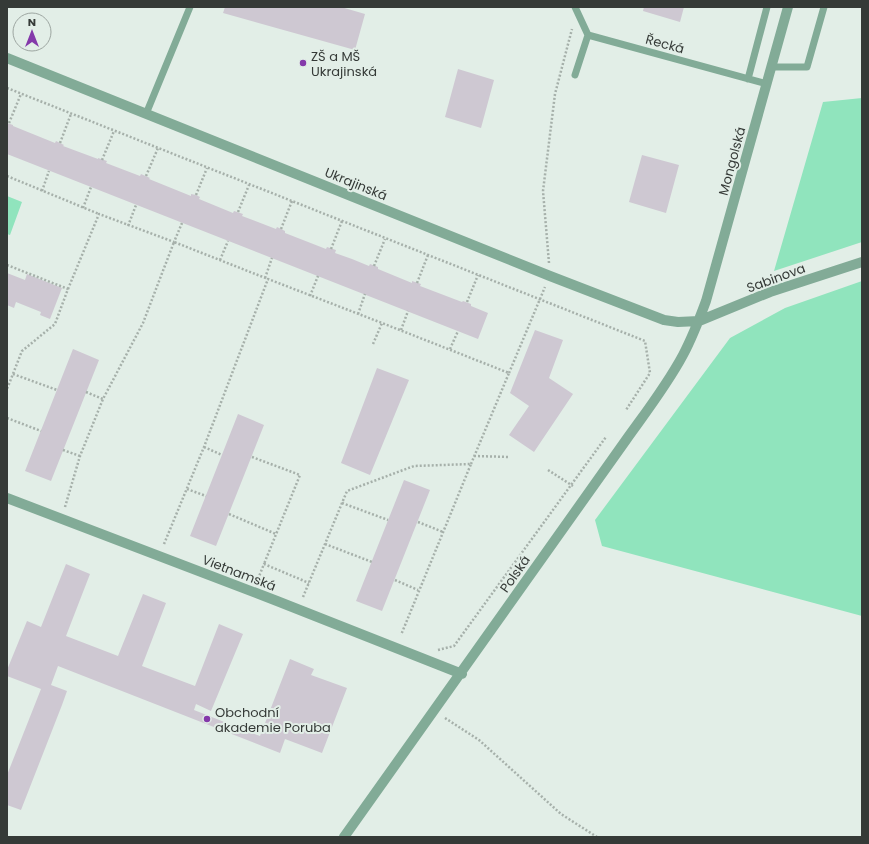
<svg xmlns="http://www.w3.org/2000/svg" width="869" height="844" viewBox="0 0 869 844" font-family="Poppins,sans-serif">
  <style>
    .green { fill: #90e4bd }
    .building { fill: #cec8d2 }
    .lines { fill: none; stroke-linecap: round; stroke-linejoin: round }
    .path { stroke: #a6b0aa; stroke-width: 2.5; stroke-dasharray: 2 2; stroke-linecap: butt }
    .lane { stroke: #82ab97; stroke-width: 7 }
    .street { stroke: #82ab97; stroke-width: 10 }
    .poi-dot { fill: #8439aa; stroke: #e2eee7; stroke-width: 1.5 }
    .labels { text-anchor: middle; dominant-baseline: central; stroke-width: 4; stroke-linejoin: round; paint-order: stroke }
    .street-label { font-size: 13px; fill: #353a37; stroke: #e2eee7 }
    .poi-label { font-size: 13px; fill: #353a37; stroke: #e2eee7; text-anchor: start }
  </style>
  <rect width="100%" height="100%" fill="#e2eee7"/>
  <path class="green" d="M862,98V242L774,271L823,102Z
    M7,196L22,202L10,235L7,234Z
    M862,281V616L602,546L595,520L730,338L785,308Z"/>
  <path class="building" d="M225,7H341L365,14L355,50L223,13Z
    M644,7H684L680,22L643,11Z
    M458,69L494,80L481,128L445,117Z
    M7,123L13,125V126L55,143L56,141L64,145L63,146L98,159V158L107,161L106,163L140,176L141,174L150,178L149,179L191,196V194L196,195L200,197L199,199L233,213L234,211L243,214L242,216L276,229L277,227L285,231V233L326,249L327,247L336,250L335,253L352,259L369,266L370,264L378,267V269L412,283V281L421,284L420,286L462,302L463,301L471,304V306L488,313L478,339L7,154Z
    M642,155L679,165L666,213L629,202Z
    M7,273L25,280L27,274L62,288L50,319L40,315L41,312L16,302L14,308L7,305Z
    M535,330L563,340L549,378L573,394L534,452L509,435L529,406L510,393Z
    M73,349L99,360L51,481L25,471Z
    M377,368L409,380L370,475L341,463Z
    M238,414L264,425L216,546L190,536Z
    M404,480L430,490L382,611L356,601Z
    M66,564L90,574L66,636L118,656L143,594L166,603L142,666L195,686L219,624L243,634L211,711L196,704L194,710L260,736L290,659L314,669L311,675L347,688L322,753L285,739L280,753L58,666L51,685L67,691L62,705L21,810L7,805V775L41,689L7,676V670L27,621L41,627Z"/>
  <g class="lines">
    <path class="path" d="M7,88L645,341L650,373L626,410
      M9,123L21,94
      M60,143L71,114
      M102,160L114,131
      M7,176L99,214
      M146,176L158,148
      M42,191L49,171
      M196,195L207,168
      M83,208L91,187
      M238,212L249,185
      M128,226L136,205
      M281,229L292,201
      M331,249L342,221
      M220,260L228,241
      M549,263L543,191L555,94L572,29
      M7,265L68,289L55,324L22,351L7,389
      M374,266L385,239
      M265,278L272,258
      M417,283L428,255
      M68,289L99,214L174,242L182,223
      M310,296L318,276
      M467,302L478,275
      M358,314L365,294
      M401,330L408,311
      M373,344L382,323L509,373L471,464
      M450,349L458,331
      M509,373L545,287
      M13,374L57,390
      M86,392L103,399
      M7,418L41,431
      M204,447L222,455
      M63,450L80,456
      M474,456L510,457
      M252,457L300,475L264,564
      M548,470L573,486
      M187,489L206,496
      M342,503L388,520
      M65,507L80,456L103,399L143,323L174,242L268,279
      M229,514L276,534
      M418,522L443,532
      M164,544L204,447L268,279L382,323
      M325,544L372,562
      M258,579L264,564L309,583
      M395,580L418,590
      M303,597L347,491L414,466L471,464L401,635
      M438,650L454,646L606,437
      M445,718L479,740L561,814L597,837"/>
    <path class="lane" d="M575,7L588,35L767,84
      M771,67H807L824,7
      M575,75L588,35
      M748,79L767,7
      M146,114L190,7"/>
    <path class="street" d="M7,58L550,276L664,320L678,322L699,321L770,292L862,262
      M7,498L277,601L462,674
      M344,837L626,440C646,412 667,385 683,355C692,338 699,320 706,301L788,7"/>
  </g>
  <g class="poi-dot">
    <circle cx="303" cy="63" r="4"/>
    <circle cx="207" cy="719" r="4"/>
  </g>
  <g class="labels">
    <g class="street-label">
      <text transform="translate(665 44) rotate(15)">Řecká</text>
      <text transform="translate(732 161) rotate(-75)">Mongolská</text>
      <text transform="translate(356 184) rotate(22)">Ukrajinská</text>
      <text transform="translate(776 278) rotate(-20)">Sabinova</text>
      <text transform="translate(239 573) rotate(21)">Vietnamská</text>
      <text transform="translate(515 574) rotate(-55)">Polská</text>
    </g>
    <g class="poi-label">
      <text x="311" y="56">ZŠ a MŠ<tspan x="311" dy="15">Ukrajinská</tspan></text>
      <text x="215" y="712">Obchodní<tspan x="215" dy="15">akademie Poruba</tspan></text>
    </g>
  </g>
  <rect width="869" height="844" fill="none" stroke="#353a37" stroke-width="16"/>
  <g transform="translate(32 32)"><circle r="19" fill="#e2eee7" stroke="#9da6a1"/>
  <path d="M0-3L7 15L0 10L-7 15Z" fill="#8439aa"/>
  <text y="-6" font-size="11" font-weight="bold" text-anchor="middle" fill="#353a37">N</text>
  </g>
</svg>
